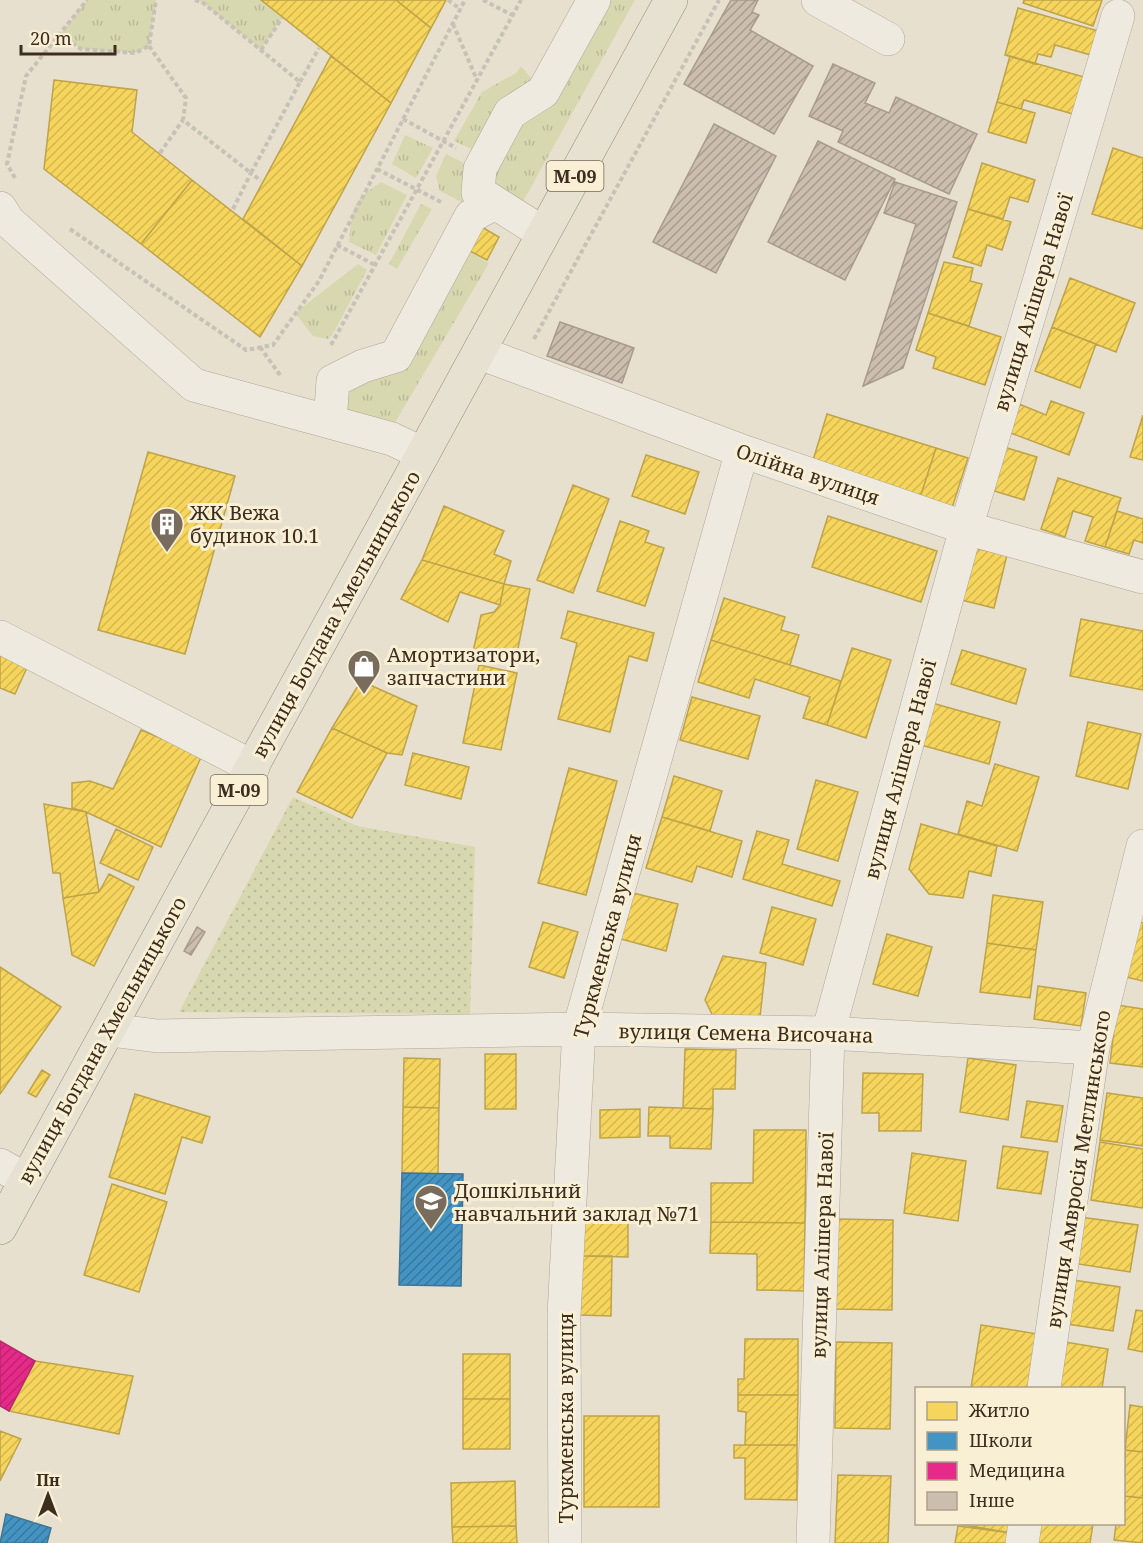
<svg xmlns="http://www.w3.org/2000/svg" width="1143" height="1543" viewBox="0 0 1143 1543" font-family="'Noto Serif',serif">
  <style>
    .grass { fill: url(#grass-tufts) }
    .park { fill: url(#park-dots) }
    .homes { fill: url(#homes-hatch); stroke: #bea349; stroke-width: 1.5 }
    .schools { fill: url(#schools-hatch); stroke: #417492; stroke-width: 1.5 }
    .health { fill: url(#health-hatch); stroke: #b42a6a; stroke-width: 1.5 }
    .building { fill: url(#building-hatch); stroke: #a89b8d; stroke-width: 1.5 }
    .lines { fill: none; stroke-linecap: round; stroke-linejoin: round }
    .minor-casing { stroke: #ada597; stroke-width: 34 }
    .major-casing { stroke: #938a7e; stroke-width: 34 }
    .path { stroke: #c7c1b7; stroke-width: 4; stroke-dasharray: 4.5 3; stroke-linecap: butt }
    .minor { stroke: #efeae0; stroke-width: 33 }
    .major { stroke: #e6e1d1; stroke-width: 33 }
    .labels { text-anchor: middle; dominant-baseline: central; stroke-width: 6; stroke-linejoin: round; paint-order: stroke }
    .shield { fill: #f8efd4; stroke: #756755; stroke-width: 1.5 }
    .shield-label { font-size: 18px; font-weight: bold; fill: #3d2d1e }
    .street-label { font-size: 20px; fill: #3d2d1e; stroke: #f8efd4 }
    .poi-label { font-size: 20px; fill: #3d2d1e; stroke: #f8efd4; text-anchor: start }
  </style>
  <defs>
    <pattern id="grass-tufts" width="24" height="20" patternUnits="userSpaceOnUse" patternTransform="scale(1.5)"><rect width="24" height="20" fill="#d7d8af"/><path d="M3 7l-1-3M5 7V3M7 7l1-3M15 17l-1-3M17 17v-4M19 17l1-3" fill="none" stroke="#b9ba96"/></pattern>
    <pattern id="park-dots" width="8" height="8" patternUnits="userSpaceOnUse" patternTransform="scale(1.5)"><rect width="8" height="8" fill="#d7d8af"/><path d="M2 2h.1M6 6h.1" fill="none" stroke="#b9ba96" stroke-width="1.8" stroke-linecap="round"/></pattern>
    <pattern id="homes-hatch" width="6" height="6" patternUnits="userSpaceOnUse" patternTransform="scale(1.5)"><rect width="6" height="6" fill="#f6d55c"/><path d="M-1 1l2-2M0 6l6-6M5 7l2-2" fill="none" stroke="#d4b750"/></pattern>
    <pattern id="schools-hatch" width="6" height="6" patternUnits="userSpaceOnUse" patternTransform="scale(1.5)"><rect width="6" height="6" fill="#4393c3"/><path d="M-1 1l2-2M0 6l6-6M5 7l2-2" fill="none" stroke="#39789e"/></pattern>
    <pattern id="health-hatch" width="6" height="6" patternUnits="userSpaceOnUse" patternTransform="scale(1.5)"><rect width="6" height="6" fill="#e7298a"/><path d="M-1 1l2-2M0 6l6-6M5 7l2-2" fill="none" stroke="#bc2470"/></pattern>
    <pattern id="building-hatch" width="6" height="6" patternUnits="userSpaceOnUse" patternTransform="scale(1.5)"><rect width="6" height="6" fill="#ccbeaf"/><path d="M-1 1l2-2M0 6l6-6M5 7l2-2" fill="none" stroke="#a79b8e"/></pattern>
  </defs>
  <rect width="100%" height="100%" fill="#e8e0ce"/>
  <path class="grass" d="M87,0H156L149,46L135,53L81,49L60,34Z
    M194,0H260L282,18L261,50L202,2Z
    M594,0H635L515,216L479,180Z
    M521,66L536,84L480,153L454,141L482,92L516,73Z
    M405,135L433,148L416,178L392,164Z
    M446,154L470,166L462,182V202L440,191L436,176Z
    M381,182L407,195L376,255L349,242C353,206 350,203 381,182Z
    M421,204L432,209L397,269L389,264Z
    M467,250L489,263L393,426L347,413L340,387L352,380Z
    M358,264L367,270L334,332L328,339L313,336L295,313Z"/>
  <path class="park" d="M293,797L357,826L475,847L470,1014L179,1012Z"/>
  <path class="homes" d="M261,0H396L431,28L391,103Z
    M396,0H446L431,28Z
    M1024,0H1102L1093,26L1023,3Z
    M1018,8L1105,33L1098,57L1055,45L1051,57L1038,54L1035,64L1005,55Z
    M331,56L391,103L302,266L243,219Z
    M1010,56L1084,77L1073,114L1024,100L1021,109L997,102Z
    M54,80L137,90L132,132L192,180L141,244L44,169Z
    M997,102L1035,113L1026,143L988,132Z
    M1113,148L1143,158V229L1092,214Z
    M982,163L1035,180L1028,202L1010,197L1003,219L968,209Z
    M192,180L302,266L260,337L141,244Z
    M968,209L1011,222L1002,250L987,245L981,266L953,257Z
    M480,226L499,237L487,260L468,250Z
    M944,262L973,268L970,281L982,284L969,326L928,313Z
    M1070,278L1135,303L1116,352L1052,327Z
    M928,313L1001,337L985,385L933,368L936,357L916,350Z
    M1052,327L1096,344L1080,388L1035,371Z
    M1051,401L1084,413L1069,455L1008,432L1019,404L1046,415Z
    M827,414L936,448L919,501L811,467Z
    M1143,415V460L1130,457Z
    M1004,447L1037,457L1024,500L991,490Z
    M936,448L968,458L951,511L919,501Z
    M148,452L235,476L185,654L98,630Z
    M646,455L699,472L685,514L632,496Z
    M1058,478L1121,498L1105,547L1085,541L1093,517L1073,511L1065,537L1041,529Z
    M573,485L609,499L573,593L537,580Z
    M444,506L504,531L494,554L511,561L504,584L422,560Z
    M1117,511L1143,519V543L1134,540L1129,554L1105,547Z
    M828,516L937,551L921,602L812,567Z
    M620,521L649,531L645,542L664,548L645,606L597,591Z
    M970,547L1007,555L994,608L957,599Z
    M422,560L504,584L500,605L460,592L448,622L401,599Z
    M504,584L530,589L515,663L473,652L481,615L494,612L500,605Z
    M724,598L785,617L781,630L799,635L790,665L711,640Z
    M568,611L654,633L647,661L629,656L610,732L558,719L577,643L561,638Z
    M1081,619L1143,631V690L1070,676Z
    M711,640L841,681L827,725L803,718L810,697L755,679L749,698L698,682Z
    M0,648L30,661L15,694L0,688Z
    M852,648L891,660L866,738L827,725Z
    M962,650L1026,669L1016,704L951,684Z
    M479,665L517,673L501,750L463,743Z
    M361,681L417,706L402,755L387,753L332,728Z
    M692,697L760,716L748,759L680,740Z
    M932,703L1000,722L989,764L921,745Z
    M1088,722L1141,734L1128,789L1076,776Z
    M332,728L387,753L352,818L297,792Z
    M141,730L202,755L161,847L86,812L72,808V783L90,781L113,789Z
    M413,753L469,767L461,799L405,785Z
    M995,764L1039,777L1017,851L958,834L967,801L982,806Z
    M569,768L617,781L586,895L538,883Z
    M674,776L722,791L710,831L662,817Z
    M816,780L858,792L838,861L797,849Z
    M44,804L86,812L99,892L63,898L60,873H53Z
    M662,817L742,841L732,877L697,866L692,882L646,868Z
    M921,824L997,846L991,876L969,871L963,898L929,894L909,869Z
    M116,829L153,847L138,880L100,863Z
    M757,831L789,840L782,864L840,881L832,906L743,879Z
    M109,874L134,887L94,966L72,955L63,898L99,892Z
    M629,892L678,904L666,951L617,938Z
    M993,895L1043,902L1036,950L987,943Z
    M772,907L816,919L803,965L760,953Z
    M543,922L578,932L564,978L529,967Z
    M1140,922L1143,923V981L1126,977Z
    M887,934L932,947L918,996L873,984Z
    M987,943L1036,950L1030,998L980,992Z
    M723,956L766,963L760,1017L713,1016L705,1000Z
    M0,967L61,1007L0,1094Z
    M1038,986L1086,993L1081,1026L1034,1019Z
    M1117,1005L1143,1009V1067L1110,1063Z
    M685,1049L736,1050L735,1089H713V1109L683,1108Z
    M485,1054H516V1109H485Z
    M404,1058L440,1059L439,1108L403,1107Z
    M968,1058L1016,1065L1008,1120L960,1112Z
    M42,1070L50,1075L36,1097L28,1093Z
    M863,1073L923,1074L921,1131H879V1113H862Z
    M1107,1093L1143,1098V1146L1100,1140Z
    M135,1094L210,1117L202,1143L182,1137L165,1194L109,1177Z
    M1027,1101L1063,1106L1057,1142L1021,1137Z
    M403,1107L439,1108L438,1174L402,1173Z
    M649,1107L713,1109L711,1149L670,1148V1136H648Z
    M640,1109V1137L600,1138V1110Z
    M754,1130H806L805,1223L711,1222V1183H753Z
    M1100,1142L1143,1149V1208L1091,1200Z
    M1003,1146L1048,1152L1041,1194L997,1188Z
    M912,1153L966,1161L958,1221L904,1213Z
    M112,1184L167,1202L139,1292L84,1275Z
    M582,1211L628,1212V1257L581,1256Z
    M1080,1217L1138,1225L1130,1272L1072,1263Z
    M836,1219L893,1220L892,1310L835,1309Z
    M711,1222L805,1223L804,1291L757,1290V1254L710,1253Z
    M581,1256H612L611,1316L580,1315Z
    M1073,1280L1120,1287L1113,1331L1067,1324Z
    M1136,1310L1143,1311V1352L1128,1349Z
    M981,1325L1038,1334L1029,1388H971Z
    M745,1339H798V1395H738V1379H744Z
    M836,1342L892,1343L890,1429L835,1428Z
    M1065,1342L1108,1349L1102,1388H1058Z
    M463,1354H510V1399H463Z
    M35,1361L133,1376L119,1434L9,1411Z
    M738,1395H798L797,1445H745L746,1412L738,1411Z
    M463,1399H510V1449H463Z
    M1130,1405L1143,1407V1452L1125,1450Z
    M584,1416H659V1507H584Z
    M0,1431L21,1439L0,1481Z
    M734,1445H797V1500L745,1499V1458H734Z
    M1125,1450L1143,1452V1498L1124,1496Z
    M838,1475L891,1476L888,1543H835Z
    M515,1481L516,1526L452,1527L451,1483Z
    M1124,1496L1143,1498V1543L1114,1540L1116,1524H1124Z
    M959,1524H1012L1011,1533Z
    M1039,1524H1093L1090,1543H1036Z
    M516,1526L517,1543H453L452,1527Z
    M958,1526L1011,1533L1009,1543H955Z"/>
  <path class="schools" d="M402,1173L463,1174L461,1286L399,1285Z
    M6,1514L51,1528L47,1543H0Z"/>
  <path class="health" d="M0,1341L35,1361L9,1411L0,1406Z"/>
  <path class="building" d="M731,0H758L752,12L759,15L750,30L813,66L774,134L684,84Z
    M833,64L875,83L865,103L889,113L896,97L977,134L949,194L838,142L843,131L809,116Z
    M714,124L776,156L716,273L653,242Z
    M818,141L895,179L845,280L768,242Z
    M895,182L957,202L903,368L863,386L916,224L884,213Z
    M560,322L634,348L622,383L547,356Z
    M197,927L205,932L191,955L184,951Z"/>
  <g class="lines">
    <defs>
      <path id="minor" d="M818,0L888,39
        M0,208L8,221L194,385L330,422
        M543,233L478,192L480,169L510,113L543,92L594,0
        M480,353L742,451L966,528L1143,577
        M423,454L392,439L330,422L333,381L363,366L396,356L471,216L495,203
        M0,637L253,767
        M110,1030L157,1036L579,1029L828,1033L1093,1048
        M0,1165L26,1180
        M1044,1388L1093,1048L1143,846
        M565,1543L564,1315L579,1029L742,451
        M813,1543L828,1033L966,528L1118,16
        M1022,1543L1025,1524"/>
      <path id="major" d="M0,1228L671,0"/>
    </defs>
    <use href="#minor" class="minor-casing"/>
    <use href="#major" class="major-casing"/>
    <path class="path" d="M448,0L460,9
      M483,0L512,15
      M453,24L477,80
      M60,34L81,49L135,53L149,46L156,0
      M149,46L186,98L183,120L251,173L300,82L202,2L194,0
      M261,50L282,18
      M300,82L319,48
      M403,119L456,148
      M160,153L183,120
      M377,169L443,203
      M15,178L7,164L26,76L87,0
      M233,209L251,173L261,181
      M70,229L246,350L273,345L319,281L465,0
      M337,245L375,265
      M534,339L719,0
      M331,345L521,0
      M260,347L280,375"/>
    <use href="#minor" class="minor"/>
    <use href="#major" class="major"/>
  </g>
  <defs>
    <symbol id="building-pin" viewBox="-11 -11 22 30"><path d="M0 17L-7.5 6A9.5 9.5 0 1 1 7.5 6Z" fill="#796c5c" stroke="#f8efd4"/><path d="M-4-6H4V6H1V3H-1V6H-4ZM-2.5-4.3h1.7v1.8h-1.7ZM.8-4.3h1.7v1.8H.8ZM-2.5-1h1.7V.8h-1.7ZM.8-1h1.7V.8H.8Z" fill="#fff"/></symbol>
    <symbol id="shop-pin" viewBox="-11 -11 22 30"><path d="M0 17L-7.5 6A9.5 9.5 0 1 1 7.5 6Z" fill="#796c5c" stroke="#f8efd4"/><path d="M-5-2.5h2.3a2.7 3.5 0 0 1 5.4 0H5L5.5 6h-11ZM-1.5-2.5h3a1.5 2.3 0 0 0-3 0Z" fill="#fff"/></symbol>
    <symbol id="school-pin" viewBox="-11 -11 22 30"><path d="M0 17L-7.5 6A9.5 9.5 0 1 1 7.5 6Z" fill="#796c5c" stroke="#f8efd4"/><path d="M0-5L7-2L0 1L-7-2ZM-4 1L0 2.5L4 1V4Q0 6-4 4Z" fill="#fff"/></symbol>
  </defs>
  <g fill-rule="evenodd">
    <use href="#building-pin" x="148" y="505" width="38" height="52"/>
    <use href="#shop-pin" x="345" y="647" width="38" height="52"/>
    <use href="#school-pin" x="412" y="1182" width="38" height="52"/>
  </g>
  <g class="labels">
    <g class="shield">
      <rect x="546.5" y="161" width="57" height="30" rx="4.5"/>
      <rect x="210.5" y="775" width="57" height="30" rx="4.5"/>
    </g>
    <g class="shield-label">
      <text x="575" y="176">М-09</text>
      <text x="239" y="790">М-09</text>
    </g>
    <g class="street-label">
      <text transform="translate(1033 302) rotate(-73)">вулиця Алішера Навої</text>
      <text transform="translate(808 474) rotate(19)">Олійна вулиця</text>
      <text transform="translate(336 614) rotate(-61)">вулиця Богдана Хмельницького</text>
      <text transform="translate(900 769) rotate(-75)">вулиця Алішера Навої</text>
      <text transform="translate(607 936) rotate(-75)">Туркменська вулиця</text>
      <text transform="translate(746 1033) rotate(1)">вулиця Семена Височана</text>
      <text transform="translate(102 1040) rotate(-61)">вулиця Богдана Хмельницького</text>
      <text transform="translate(1078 1169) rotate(-81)">вулиця Амвросія Метлинського</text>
      <text transform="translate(822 1245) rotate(-88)">вулиця Алішера Навої</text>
      <text transform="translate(565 1418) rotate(-90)">Туркменська вулиця</text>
    </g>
    <g class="poi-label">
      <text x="190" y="512">ЖК Вежа<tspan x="190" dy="23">будинок 10.1</tspan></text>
      <text x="387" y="654">Амортизатори,<tspan x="387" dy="23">запчастини</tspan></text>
      <text x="454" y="1190">Дошкільний<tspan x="454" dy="23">навчальний заклад №71</tspan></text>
    </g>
  </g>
  <rect x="915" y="1387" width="210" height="138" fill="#f8efd4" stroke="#ada18b" stroke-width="1.5"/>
  <rect x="927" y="1402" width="30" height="18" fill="#f6d55c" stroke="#ada18b" stroke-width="1.5"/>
  <text x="969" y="1417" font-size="18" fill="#3d2d1e">Житло</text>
  <rect x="927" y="1432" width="30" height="18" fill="#4393c3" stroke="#ada18b" stroke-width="1.5"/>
  <text x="969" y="1447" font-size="18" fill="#3d2d1e">Школи</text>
  <rect x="927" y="1462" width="30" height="18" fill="#e7298a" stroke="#ada18b" stroke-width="1.5"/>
  <text x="969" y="1477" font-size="18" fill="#3d2d1e">Медицина</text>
  <rect x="927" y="1492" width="30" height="18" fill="#ccbeaf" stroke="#ada18b" stroke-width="1.5"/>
  <text x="969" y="1507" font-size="18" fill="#3d2d1e">Інше</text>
  <g transform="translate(48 1495)" stroke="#f8efd4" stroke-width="4.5" paint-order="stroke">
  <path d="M0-4.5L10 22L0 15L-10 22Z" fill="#3d2d1e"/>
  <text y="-9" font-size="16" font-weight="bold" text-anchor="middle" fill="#3d2d1e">Пн</text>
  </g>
  <path d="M21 45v9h94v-9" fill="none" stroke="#3d2d1e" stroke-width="3"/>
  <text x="30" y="45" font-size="18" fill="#3d2d1e" stroke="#f8efd4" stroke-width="4.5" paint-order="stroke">20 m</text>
</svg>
